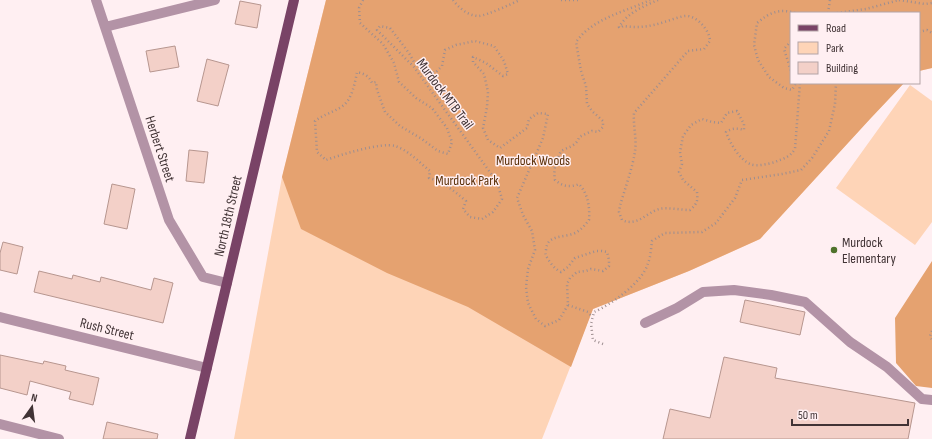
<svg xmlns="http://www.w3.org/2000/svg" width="932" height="439" viewBox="0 0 932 439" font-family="'Sofia Sans Condensed',sans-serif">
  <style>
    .green { fill: #fed4b7 }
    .forest { fill: #e5a270 }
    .building { fill: #f3d0c8; stroke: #b7968f }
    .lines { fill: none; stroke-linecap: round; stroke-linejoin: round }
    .path { stroke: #9d8e90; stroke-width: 2.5; stroke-dasharray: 1 3; stroke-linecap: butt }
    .minor { stroke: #b393a6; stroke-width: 10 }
    .major { stroke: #794366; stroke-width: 10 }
    .poi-dot { fill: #4f722b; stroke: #ffeff2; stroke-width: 1.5 }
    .labels { text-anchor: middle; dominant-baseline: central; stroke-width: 3; stroke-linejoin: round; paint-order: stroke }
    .street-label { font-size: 14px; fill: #413335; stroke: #ffeff2 }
    .park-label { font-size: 14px; fill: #5b3008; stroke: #ffeff2 }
    .poi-label { font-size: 14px; fill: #413335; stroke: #ffeff2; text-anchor: start }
  </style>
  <rect width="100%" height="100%" fill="#ffeff2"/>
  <path class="green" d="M326,0H932V68L919,71V13H791V83H904L870,119L760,239L689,271L593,309L542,439H234L282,177Z
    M910,85L932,101V222L915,245L836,188Z"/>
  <path class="forest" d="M326,0H932V68L919,71V13H791V83H904L870,119L760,239L689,271L593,309L571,367L468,307L387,273L301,229L282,177Z
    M932,261V388L916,386L896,363L895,318Z"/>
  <path class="building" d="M240,1L261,5L257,28L235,24Z
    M175,46L179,67L150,72L146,51Z
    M207,59L229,65L218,106L197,101Z
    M189,150L208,152L204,183L186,181Z
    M112,184L135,189L127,229L104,224Z
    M3,242L23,247L17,274L0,270V253Z
    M39,271L72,279L73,275L100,282L101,277L151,290L154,278L173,283L163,323L34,292Z
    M745,300L805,312L800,335L740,322Z
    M0,355L43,364L44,361L66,366L65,370L99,378L93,405L69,399L71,392L30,381L27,395L0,388Z
    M724,357L777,368L775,378L915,403L908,439H663L670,409L710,418Z
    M107,422L158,434L157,439H103Z"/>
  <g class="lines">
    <path class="path" d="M363,0L359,8L360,23L383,44L394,63L399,82L416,98L432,108L447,128L452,142L448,154L438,151L422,139L400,126L385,112L377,90L376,82L372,83C369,76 365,74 357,72C355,83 352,98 344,105C335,112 324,114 315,121L317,152L326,160C340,155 381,142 395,146C408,150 419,162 430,171L429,178C444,182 454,191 466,201L463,209L470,217L482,219L493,212L502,199L497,182L414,67L377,30L380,26L390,28L409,53L414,62L423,70L435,73L442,66L445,50L456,45L475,41L494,46L504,61L508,74L503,76L486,63L473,57V62L484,74L488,92L487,107L483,128L488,140L500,148L527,128L529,119L538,113L548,114L543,138L517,198L523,215L532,231L535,250L528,269L526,287L528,303L536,319L545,326L559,320L568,305L567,284L570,278L577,272L586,271L591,269L603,271L609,266V260L607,252L602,251H596L575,258L568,267L561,272C556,270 551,264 548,259C546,256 545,254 546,250C547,234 564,238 575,233C581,230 585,225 589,220C590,207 588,194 579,184C570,188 562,186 555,180C553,169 556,161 561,151C568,147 577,146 579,137L592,131L598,132L603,127V121L592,111L587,104L586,86L581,71L576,42C593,18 625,12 650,0
      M453,0C459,8 468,16 479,16C488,15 511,4 520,0
      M561,0H578
      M658,0C644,6 627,13 619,27L620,28L623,26C637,28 650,27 664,22C671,20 678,17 685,16C697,15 710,31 710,41L704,49L688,51L634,113C633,126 637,139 635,151C633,167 624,191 620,206L619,212L622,220C637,227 646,213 659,209C668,207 681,210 690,210C697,204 698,201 697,192L683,180L679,172L682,164L680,152L683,136L691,125L702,119L712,122L721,123L727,113L737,111L744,124V130C737,128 732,128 726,132C730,143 739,159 750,164C756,167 768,164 775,162C784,158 789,158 795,149L800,83
      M899,0L925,4L932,3
      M795,13C779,8 769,13 757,23L754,45L758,60L769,77L784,88L792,90L796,83
      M828,13L830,0
      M837,13L866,9L899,0
      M919,32L927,30L932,33
      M791,41L784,49L791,71
      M568,305L588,312L592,317
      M932,331L930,336L932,340
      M603,344L593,340L591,324L594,312C612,304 643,282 648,263C651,256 651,248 652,241L665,233L702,232L716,223L735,198L742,180L782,174L801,170L812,158L829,131L835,104L836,83"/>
    <path class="minor" d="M96,0L169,220L203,277L227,283
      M105,27L215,0
      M0,317L207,368
      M645,323L677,308L703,292L734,290L771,295L805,302L850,342L887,367L922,399L932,400
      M0,424L59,439"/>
    <path class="major" d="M190,439L294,0"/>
  </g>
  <circle class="poi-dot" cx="834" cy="250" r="4"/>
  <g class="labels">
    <g class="street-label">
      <text transform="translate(445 94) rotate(53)">Murdock MTB Trail</text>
      <text transform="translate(160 149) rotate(72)">Herbert Street</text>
      <text transform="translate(228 216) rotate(-77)">North 18th Street</text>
      <text transform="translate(107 329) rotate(14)">Rush Street</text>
    </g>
    <g class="park-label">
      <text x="533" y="160">Murdock Woods</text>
      <text x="467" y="180">Murdock Park</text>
    </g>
    <g class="poi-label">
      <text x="842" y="242">Murdock<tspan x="842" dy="16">Elementary</tspan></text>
    </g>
  </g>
  <rect x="790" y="12" width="130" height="72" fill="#ffeff2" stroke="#b3a4a6"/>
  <rect x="798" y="25" width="20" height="6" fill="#794366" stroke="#b3a4a6"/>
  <text x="826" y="32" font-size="12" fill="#413335">Road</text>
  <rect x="798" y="42" width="20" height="12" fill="#fed4b7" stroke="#b3a4a6"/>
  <text x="826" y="52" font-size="12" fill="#413335">Park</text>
  <rect x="798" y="62" width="20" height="12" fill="#f3d0c8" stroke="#b3a4a6"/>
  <text x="826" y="72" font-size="12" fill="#413335">Building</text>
  <g transform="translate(32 407) rotate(14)" stroke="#ffeff2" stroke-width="3" paint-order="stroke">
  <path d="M0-3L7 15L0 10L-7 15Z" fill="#413335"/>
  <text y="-6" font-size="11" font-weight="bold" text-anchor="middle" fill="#413335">N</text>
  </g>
  <path d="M792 419v6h116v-6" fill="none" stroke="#413335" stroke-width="2"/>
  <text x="798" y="419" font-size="12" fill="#413335" stroke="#ffeff2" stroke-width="3" paint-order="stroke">50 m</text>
</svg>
